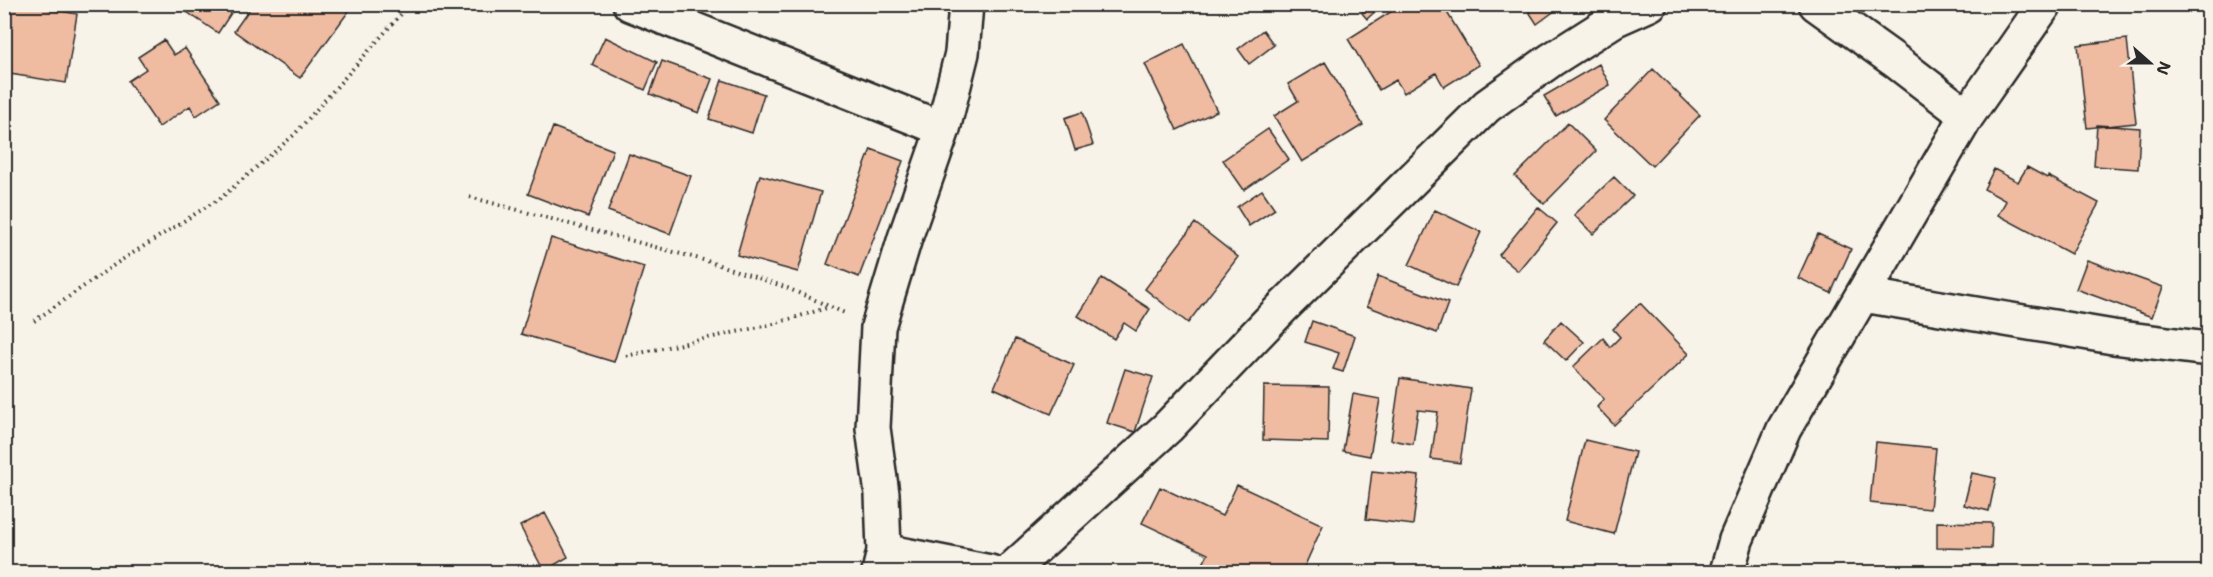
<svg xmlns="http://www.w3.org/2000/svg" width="2213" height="577" viewBox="0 0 2213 577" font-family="'Shantell Sans',sans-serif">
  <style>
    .building { fill: #efbba1; stroke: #2b2b2b; stroke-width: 1.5 }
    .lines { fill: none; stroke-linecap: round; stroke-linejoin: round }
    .minor-casing { stroke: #2b2b2b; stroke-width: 38 }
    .path { stroke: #2b2b2b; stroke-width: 4; stroke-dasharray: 1.5 4.5; stroke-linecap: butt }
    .minor { stroke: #f7f3e8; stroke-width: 33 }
  </style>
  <rect width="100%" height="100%" fill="#f7f3e8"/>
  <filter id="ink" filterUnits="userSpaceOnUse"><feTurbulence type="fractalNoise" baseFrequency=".0167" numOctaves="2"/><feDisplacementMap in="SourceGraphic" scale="12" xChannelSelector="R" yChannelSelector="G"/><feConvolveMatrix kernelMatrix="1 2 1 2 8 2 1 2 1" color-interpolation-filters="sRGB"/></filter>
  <g filter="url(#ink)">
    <path class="building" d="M4,4H23L77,14L66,83L4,73Z
      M175,4H225L233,10L218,33Z
      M253,4H354L300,78L234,31Z
      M1371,4H1383L1367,19L1362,13Z
      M1403,4H1429L1431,8L1437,4H1442L1479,65L1444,87L1436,73L1404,93L1396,80L1379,90L1348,39Z
      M1524,4H1564L1537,24Z
      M1263,30L1274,45L1249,64L1238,49Z
      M605,37L657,62L645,90L592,65Z
      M2127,39L2136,123L2087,128L2078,45Z
      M164,40L174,55L185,48L220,100L196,116L190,106L159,127L128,81L146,69L138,57Z
      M1184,44L1217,111L1177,130L1145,64Z
      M662,61L712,79L699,113L650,94Z
      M1325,62L1363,125L1302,162L1274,116L1298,101L1288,84Z
      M1599,64L1610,85L1556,116L1544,96Z
      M1653,69L1700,115L1652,166L1604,120Z
      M722,80L764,94L752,133L709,119Z
      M1082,112L1093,145L1075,150L1065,118Z
      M1568,123L1596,151L1544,204L1515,176Z
      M2097,125L2140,128L2138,169L2094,166Z
      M553,127L613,150L588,217L528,194Z
      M1268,129L1289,159L1244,190L1223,160Z
      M871,149L903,161L859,277L827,264Z
      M629,154L691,176L670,234L608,211Z
      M2027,167L2047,178L2048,176L2099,203L2071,254L1998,215L2006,201L1984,189L1994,169L2018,182Z
      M760,175L821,192L798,272L737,255Z
      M1614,177L1633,196L1593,234L1574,215Z
      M1262,190L1275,209L1249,226L1237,207Z
      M1538,207L1557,223L1518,271L1499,255Z
      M1435,210L1481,232L1456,287L1409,265Z
      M1195,223L1238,257L1188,323L1145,289Z
      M1818,234L1851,249L1831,293L1798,278Z
      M551,238L644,267L614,362L521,334Z
      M2087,260L2163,287L2152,317L2076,289Z
      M1378,276L1448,303L1437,333L1367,306Z
      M1102,278L1150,309L1136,331L1124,323L1114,339L1078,316Z
      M1640,303L1689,354L1614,425L1597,407L1604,399L1573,367L1603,338L1610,347L1620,337L1613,329Z
      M1312,321L1355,336L1343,372L1333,369L1339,353L1305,342Z
      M1561,321L1584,342L1566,361L1544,340Z
      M1015,339L1074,365L1051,414L994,388Z
      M1125,369L1153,377L1135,432L1107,423Z
      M1400,378L1471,389L1460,463L1431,459L1438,412L1418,410L1413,444L1391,440Z
      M1264,386L1329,387L1328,442L1263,440Z
      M1353,394L1380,399L1370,456L1343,451Z
      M1585,440L1635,452L1614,534L1565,521Z
      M1876,442L1936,448L1930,509L1870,503Z
      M1372,471L1419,476L1413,525L1366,519Z
      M1972,473L1996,478L1989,511L1964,505Z
      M1237,485L1323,525L1302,572H1221L1203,564L1208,554L1142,523L1160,487L1222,516Z
      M545,513L568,557L544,571L520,526Z
      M1937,522L1992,523L1991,549L1937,548Z"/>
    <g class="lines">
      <defs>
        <path id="minor" d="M630,4L943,129
          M1816,4L1894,60L1967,116
          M1863,295L2113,337L2208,349
          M884,551L990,572
          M879,572L884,551L882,494L873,428L878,327L905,238L943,129L962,53L966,4
          M1009,572L1168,427L1281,309L1487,106L1551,60L1614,20L1650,4
          M1727,572L1736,540L1784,429L1967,116L2045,4"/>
      </defs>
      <use href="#minor" class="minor-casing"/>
      <path class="path" d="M470,197L707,261L785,287L847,314
        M34,321L117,263L222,197L294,135L410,4
        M626,356L773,324L830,307"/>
      <use href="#minor" class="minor"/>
    </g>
  </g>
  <rect width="2213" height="577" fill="none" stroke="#f7f3e8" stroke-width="24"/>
  <rect x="12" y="12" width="2189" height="553" fill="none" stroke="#2b2b2b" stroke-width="2" filter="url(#ink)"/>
  <g transform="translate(2150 63) rotate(111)" stroke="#f7f3e8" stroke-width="4.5" paint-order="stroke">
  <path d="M0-4.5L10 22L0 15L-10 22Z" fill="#2b2b2b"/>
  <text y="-9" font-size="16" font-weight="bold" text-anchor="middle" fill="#2b2b2b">N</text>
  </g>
</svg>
